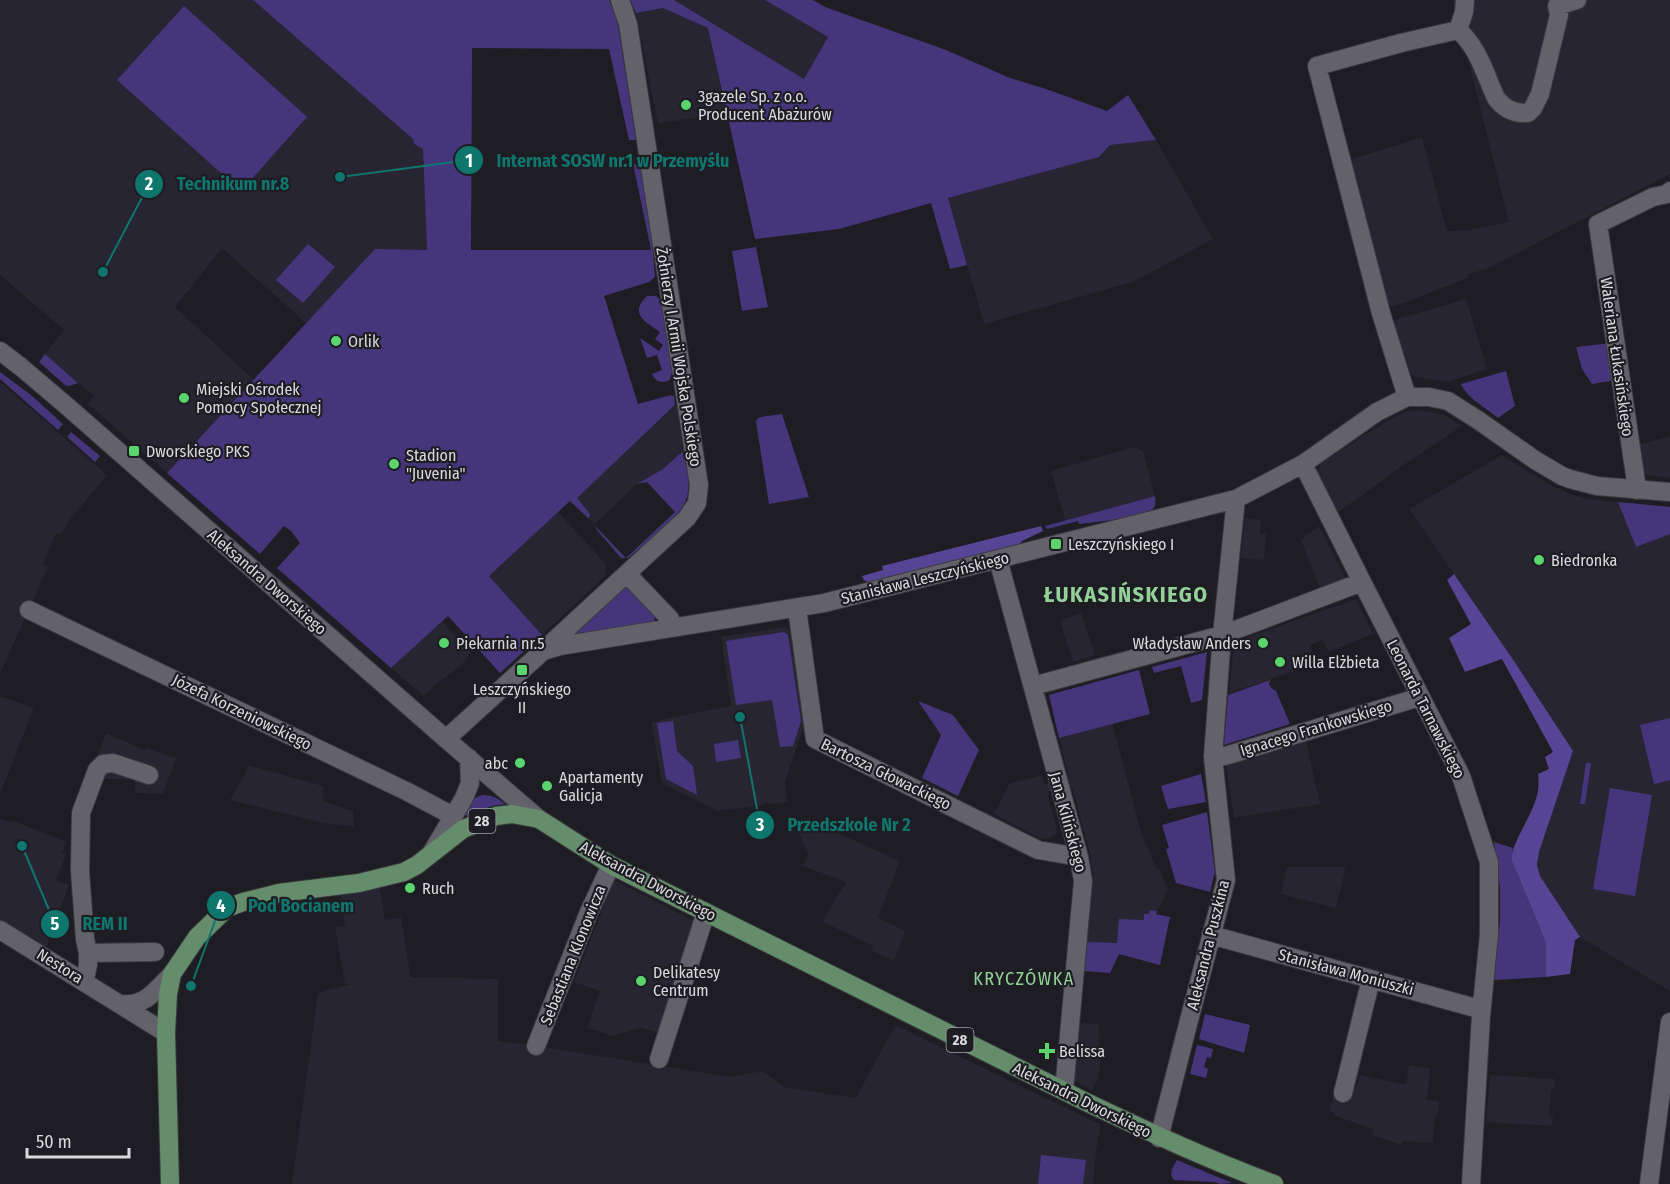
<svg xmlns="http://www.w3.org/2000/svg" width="1670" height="1184" viewBox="0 0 1670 1184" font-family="'Fira Sans Condensed',sans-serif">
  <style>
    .built { fill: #272531 }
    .green { fill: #45367c }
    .forest { fill: #554594 }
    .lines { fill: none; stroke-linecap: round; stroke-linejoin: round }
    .minor-casing { stroke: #3a3a3e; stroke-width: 20 }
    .major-casing { stroke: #3a3a3e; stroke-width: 20 }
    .minor { stroke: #63626a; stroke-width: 18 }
    .major { stroke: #648d6b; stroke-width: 18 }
    .poi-dot { fill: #5ad56e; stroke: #1d1d23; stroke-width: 2 }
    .labels { text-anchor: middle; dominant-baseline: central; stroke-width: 4.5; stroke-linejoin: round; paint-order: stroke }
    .shield { fill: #1d1d23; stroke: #a1a1a6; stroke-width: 1.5 }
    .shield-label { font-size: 15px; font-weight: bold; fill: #dadade }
    .poi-label { font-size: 16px; fill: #dadade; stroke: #1d1d23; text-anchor: start }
    .street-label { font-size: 16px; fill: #dadade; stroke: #1d1d23 }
    .neighbourhood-label { font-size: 18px; letter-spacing: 1.5px; fill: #94d199; stroke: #1d1d23 }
    .district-label { font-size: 22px; font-weight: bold; letter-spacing: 1.5px; fill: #94d199; stroke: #1d1d23 }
    .leader { fill: none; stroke: #0f766e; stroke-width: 2 }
    .callout-dot { fill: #0f766e; stroke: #1d1d23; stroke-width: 2 }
    .mark-label { font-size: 18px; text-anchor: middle; font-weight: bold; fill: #fff }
    .callout-label { font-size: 18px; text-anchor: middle; font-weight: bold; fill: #0f766e; stroke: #1d1d23; stroke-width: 4.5; stroke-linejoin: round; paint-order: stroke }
  </style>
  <rect width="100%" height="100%" fill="#1d1d23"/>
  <path class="built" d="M0,0H254L413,139L414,144L423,149L427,250L375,249L307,324L222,248L175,307L254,380L167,473L88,404L94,396L45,354L64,330L0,275Z
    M674,0H765L828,37L804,79Z
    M1453,0H1670V174L1487,269L1468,274V278L1401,304L1383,309L1346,161L1422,137L1447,231L1468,230L1509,222Z
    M663,8L708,28L726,112L658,124L636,13Z
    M1156,140L1213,239L1133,282L984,324L948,198L1099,157L1110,145Z
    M1466,299L1487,369L1448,382L1417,377L1411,374L1393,328L1397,319Z
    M0,382L107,475L68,522L60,535L56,533L43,564L48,567L0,674Z
    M677,404L685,456L682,453L663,469L637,484L594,525L589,519L590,514L576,498Z
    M1419,410L1443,414L1462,426L1387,476L1382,481L1338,512L1318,474L1319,467L1321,464L1363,436L1398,415L1407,411Z
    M1670,436V478L1647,475L1643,472L1635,446Z
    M1134,447L1143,451L1155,496L1065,520L1051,471Z
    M1502,455L1548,484L1573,495L1588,499L1670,507V991L1580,937L1540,876L1537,865L1539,852L1573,751L1514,661L1409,509Z
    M558,512L606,564L605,576L542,635L489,576Z
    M1245,518L1261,520L1260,533L1266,534L1264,560L1241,558Z
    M1319,526L1346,579L1320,589L1301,540Z
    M1356,599L1373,634L1328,652L1323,640L1310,645L1316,664L1229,693L1234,642Z
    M1081,613L1095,655L1073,662L1060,620Z
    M442,621L471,653L467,657L465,661L452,673L435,684L424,696L391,668Z
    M785,627L793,632L805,722L785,782L787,802L771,804L766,802L764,805L717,811L662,783L651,722L731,706L721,637Z
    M1101,680L1141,832L1157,869H1160L1168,891L1155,914L1119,954L1110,973L1084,971L1093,872L1090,854L1072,786L1047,792L1057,829L1056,834L1049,839H1044L1037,837L994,814L1009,784L1042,775L1045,785L1069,778L1049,695Z
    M0,696L34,708L0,794Z
    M106,733L145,750L146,748L176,758L163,794L135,793V779H98L90,776Z
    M1306,741L1320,804L1234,818L1226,766Z
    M248,765L323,786V801L353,811L354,827L323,823L230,800L244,776Z
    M0,819L12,822L14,821L66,842L62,853L66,855L56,880L69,885L43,956L0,930Z
    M809,820L900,861L878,918L905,931L894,961L871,950L873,946L823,922L832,904L847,882L802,866L808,855L796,825Z
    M1287,867H1346L1336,908L1281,894Z
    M614,880L694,921L659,1033L641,1028L613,1036L587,1028L600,991L574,982Z
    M380,888L385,920L401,917L411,978L420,977L498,979V1041L544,1047L730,1077L763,1071L784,1087L856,1098L895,1025L1101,1125L1096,1151L1093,1184H292L318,993L351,984H345L335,927L345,925L340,895Z
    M1079,1023L1099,1024L1100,1066L1098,1078L1092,1090L1074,1081Z
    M1409,1065L1430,1068L1427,1100L1439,1101L1438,1115H1435L1433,1143L1402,1141L1401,1145L1372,1135L1373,1129L1333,1115L1334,1112L1329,1111L1337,1085L1357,1087L1360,1075L1406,1085Z
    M1490,1075L1555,1079V1086L1551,1090L1549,1115L1553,1116L1552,1126L1486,1122Z"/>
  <path class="green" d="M253,0H609L617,19L636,140H629L609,49L472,48L471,250H651L633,163L637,165L641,170L652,241L655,277L649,282L604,296L638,404L671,395L674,396L675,405L577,498L590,514L589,519L570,501L489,576L542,635L500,673L448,616L391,668L277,568L300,543L291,531L284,526L260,554L167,473L375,249L427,250L423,149L414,144L413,139Z
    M630,0H674L804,79L828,37L765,0H813L825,7L946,50L1010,78L1046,89L1107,111L1128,95L1156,140L1110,145L1099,157L948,198L967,265L950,269L931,203L839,229L755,239L708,28L663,8L636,13Z
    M184,6L307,117L241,191L117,80Z
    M308,244L335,267L303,303L276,280Z
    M756,247L768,307L742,311L732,251Z
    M647,296H656L662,302L672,372L670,380C662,384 655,382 652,374L662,370L657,355L647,358L640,338L659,351L663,345L655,339L660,332C646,322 628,314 647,296Z
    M1612,343L1617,380L1592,384L1582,369L1576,347Z
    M45,354L78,383L69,386L65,385L39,362Z
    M1506,371L1515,406L1498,418C1486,408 1467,398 1461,384Z
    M0,372L31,395L63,424L58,430L0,379Z
    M782,414L809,497L769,504L756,422L758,418L761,417Z
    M71,432L100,456L95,462L67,437Z
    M682,452C686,458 686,463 687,470C689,481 690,492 685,502C679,517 642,546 628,558H621L597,530L594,525L626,558L675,512L647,482L637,484L663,469Z
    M1155,496C1156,503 1156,508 1150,511L1122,519L1079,524L1078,521L1047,529L1045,526Z
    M1618,502L1670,507V534L1636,547Z
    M626,587L655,616L654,622L574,634V633Z
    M784,632L788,635L801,721L793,746L780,747L772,700L736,705L726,641Z
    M1207,652L1202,700L1191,703L1181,666L1154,673L1152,667Z
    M1139,670L1150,714L1059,738L1049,695Z
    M1270,680L1269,684L1271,688L1276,691L1290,724L1224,745L1228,695Z
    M918,701L953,715L979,750L958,796L922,778L941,735Z
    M1670,718V780L1654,784L1640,725Z
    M673,721L677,751L693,766L697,795L666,779L657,723Z
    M738,740L741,758L716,762L714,744Z
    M1586,763H1591L1585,804H1580Z
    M1201,774L1206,802L1168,809L1161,786Z
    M1610,788L1652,795L1635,896L1593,889Z
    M482,795C493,795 497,798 505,804L492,806L462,817L473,799Z
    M1207,812L1215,872L1210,892L1176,883L1166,849L1169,848L1162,825Z
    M1494,842L1513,848L1511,859L1546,943V977L1494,980L1500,921V888Z
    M1150,910L1157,911L1156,914L1170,917L1160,965L1119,954L1110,973L1084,971L1087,942L1117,943L1119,919L1144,920V914H1149Z
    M1205,1014L1250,1025L1244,1053L1199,1039Z
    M1197,1045L1213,1049L1211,1058L1207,1057L1204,1067L1208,1069L1206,1078L1190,1074Z
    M1041,1155L1086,1160L1083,1184H1038Z
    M1177,1160L1232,1183L1220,1184L1214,1182L1174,1180L1171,1175L1172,1169Z"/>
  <path class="forest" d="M1041,526L1043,531L1022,541L1018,546L871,584L864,580L862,576L883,570L882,566Z
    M1454,574L1514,661L1573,751L1539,852L1537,865L1540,876L1580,937L1575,940L1570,974L1546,977V943L1511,859C1516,829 1543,807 1538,774L1549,769L1545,757L1553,752L1502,659L1465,672L1449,638L1471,624L1447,580Z"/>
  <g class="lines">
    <defs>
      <path id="minor" d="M1458,30L1464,12L1465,0
        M0,351L21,367L68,407L446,739L539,819
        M1407,397L1381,313L1317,66L1401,43L1458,30C1478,47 1485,74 1496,98C1504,109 1514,114 1528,113L1533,108L1540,94L1559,15L1557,6L1577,0
        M1303,464L1362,582L1461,776L1489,862V934L1481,1016L1471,1184
        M1636,490V482L1598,224L1653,197L1667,194L1670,191
        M998,559L1079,857L1083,881L1064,1091
        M627,574L670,619L672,627
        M797,608L815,739L1038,850L1079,857
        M29,610L408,792L453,816
        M547,647L687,518L697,503L699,485L628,24L620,0
        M1033,686L1222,635L1362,582
        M446,739L543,651L560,646L824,603L1236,499L1303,464L1377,412L1407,397H1429L1448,401L1478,420L1535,460L1562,476L1570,479L1597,486L1670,492
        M1213,757L1225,756L1420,697
        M432,852L464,798L470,783L469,758
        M0,930L166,1033
        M1211,935L1472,1007H1482
        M88,953L155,952
        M82,980L86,974L88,965V953L85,939L80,871L81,813L97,770L103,764L113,763L149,775
        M120,1004C145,1007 155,991 172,974
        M536,1046L589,912L611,865
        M659,1059L706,912
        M1343,1093L1371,979
        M1159,1138L1188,1024L1226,880L1213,757L1222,635L1236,499
        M1649,1184L1670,1022"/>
      <path id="major" d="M170,1184L166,1033L168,994L172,974L197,937L227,908L243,902L279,893L359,883L404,872L417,865L463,829L496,816L512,814L539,819L611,865L1084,1101C1147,1131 1209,1160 1274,1184"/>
    </defs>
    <use href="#minor" class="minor-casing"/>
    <use href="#major" class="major-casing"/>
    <use href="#minor" class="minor"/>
    <use href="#major" class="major"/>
  </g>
  <g class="poi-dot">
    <circle cx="686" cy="105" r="6"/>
    <circle cx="336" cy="341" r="6"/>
    <circle cx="184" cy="398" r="6"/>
    <rect x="128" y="445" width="12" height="12" rx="3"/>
    <circle cx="394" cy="464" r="6"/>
    <rect x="1050" y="538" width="12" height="12" rx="3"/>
    <circle cx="1539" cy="560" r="6"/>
    <circle cx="444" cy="643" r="6"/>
    <circle cx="1263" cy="643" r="6"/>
    <circle cx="1280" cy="662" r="6"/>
    <rect x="516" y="664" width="12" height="12" rx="3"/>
    <circle cx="520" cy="763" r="6"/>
    <circle cx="547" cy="786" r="6"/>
    <circle cx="410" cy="888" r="6"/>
    <circle cx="641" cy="981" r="6"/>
    <path d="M1044 1042h6v6h6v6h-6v6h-6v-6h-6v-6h6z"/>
  </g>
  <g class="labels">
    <g class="shield">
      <rect x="468.5" y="809" width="27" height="24" rx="4.5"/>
      <rect x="946.5" y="1028" width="27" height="24" rx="4.5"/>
    </g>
    <g class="shield-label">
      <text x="482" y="821">28</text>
      <text x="960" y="1040">28</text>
    </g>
    <g class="poi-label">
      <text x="698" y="96">3gazele Sp. z o.o.<tspan x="698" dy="18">Producent Abażurów</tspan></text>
      <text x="348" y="341">Orlik</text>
      <text x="196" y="389">Miejski Ośrodek<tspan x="196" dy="18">Pomocy Społecznej</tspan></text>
      <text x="146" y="451">Dworskiego PKS</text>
      <text x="406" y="455">Stadion<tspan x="406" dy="18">"Juvenia"</tspan></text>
      <text x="1068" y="544">Leszczyńskiego I</text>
      <text x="1551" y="560">Biedronka</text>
      <text x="456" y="643">Piekarnia nr.5</text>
      <text x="1251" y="643" text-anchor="end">Władysław Anders</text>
      <text x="1292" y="662">Willa Elżbieta</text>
      <text x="522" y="689" text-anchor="middle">Leszczyńskiego<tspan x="522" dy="18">II</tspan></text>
      <text x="508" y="763" text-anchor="end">abc</text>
      <text x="559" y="777">Apartamenty<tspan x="559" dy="18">Galicja</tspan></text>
      <text x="422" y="888">Ruch</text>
      <text x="653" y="972">Delikatesy<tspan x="653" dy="18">Centrum</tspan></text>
      <text x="1059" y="1051">Belissa</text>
    </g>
    <g class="street-label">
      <text transform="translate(679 357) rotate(81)">Żołnierzy I Armii Wojska Polskiego</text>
      <text transform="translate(1617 357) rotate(82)">Waleriana Łukasińskiego</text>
      <text transform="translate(925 578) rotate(-14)">Stanisława Leszczyńskiego</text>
      <text transform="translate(267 582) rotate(41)">Aleksandra Dworskiego</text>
      <text transform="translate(1426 709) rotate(63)">Leonarda Tarnawskiego</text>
      <text transform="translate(242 712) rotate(26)">Józefa Korzeniowskiego</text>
      <text transform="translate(1316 728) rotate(-17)">Ignacego Frankowskiego</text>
      <text transform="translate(886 774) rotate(26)">Bartosza Głowackiego</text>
      <text transform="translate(1068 822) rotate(75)">Jana Kilińskiego</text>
      <text transform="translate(648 881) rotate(28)">Aleksandra Dworskiego</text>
      <text transform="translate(1208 945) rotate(-76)">Aleksandra Puszkina</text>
      <text transform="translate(573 955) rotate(-68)">Sebastiana Klonowicza</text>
      <text transform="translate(60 966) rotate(32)">Nestora</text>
      <text transform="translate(1346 972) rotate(15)">Stanisława Moniuszki</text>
      <text transform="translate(1082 1100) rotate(26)">Aleksandra Dworskiego</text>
    </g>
    <g class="neighbourhood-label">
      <text x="1024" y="979">KRYCZÓWKA</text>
    </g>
    <g class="district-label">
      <text x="1126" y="594">ŁUKASIŃSKIEGO</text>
    </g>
  </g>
  <path class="leader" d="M340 177L469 160M103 272L149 184M740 717L760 825M191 986L221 905M22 846L55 924"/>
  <g class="callout-dot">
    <circle cx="340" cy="177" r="6"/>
    <circle cx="103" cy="272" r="6"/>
    <circle cx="740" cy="717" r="6"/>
    <circle cx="191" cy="986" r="6"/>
    <circle cx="22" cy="846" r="6"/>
    <circle cx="469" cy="160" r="15"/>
    <circle cx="149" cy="184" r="15"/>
    <circle cx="760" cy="825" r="15"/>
    <circle cx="221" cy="905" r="15"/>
    <circle cx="55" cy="924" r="15"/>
  </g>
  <g class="mark-label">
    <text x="469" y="167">1</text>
    <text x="149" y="190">2</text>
    <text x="760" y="831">3</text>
    <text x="221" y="912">4</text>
    <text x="55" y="930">5</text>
  </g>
  <g class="callout-label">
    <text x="613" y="167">Internat SOSW nr.1 w Przemyślu</text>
    <text x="233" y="190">Technikum nr.8</text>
    <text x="849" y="831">Przedszkole Nr 2</text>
    <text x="301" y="912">Pod Bocianem</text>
    <text x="105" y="930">REM II</text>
  </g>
  <path d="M27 1148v9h102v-9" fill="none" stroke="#dadade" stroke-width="3"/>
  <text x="36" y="1148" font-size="18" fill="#dadade" stroke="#1d1d23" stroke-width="4.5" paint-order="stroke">50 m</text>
</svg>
